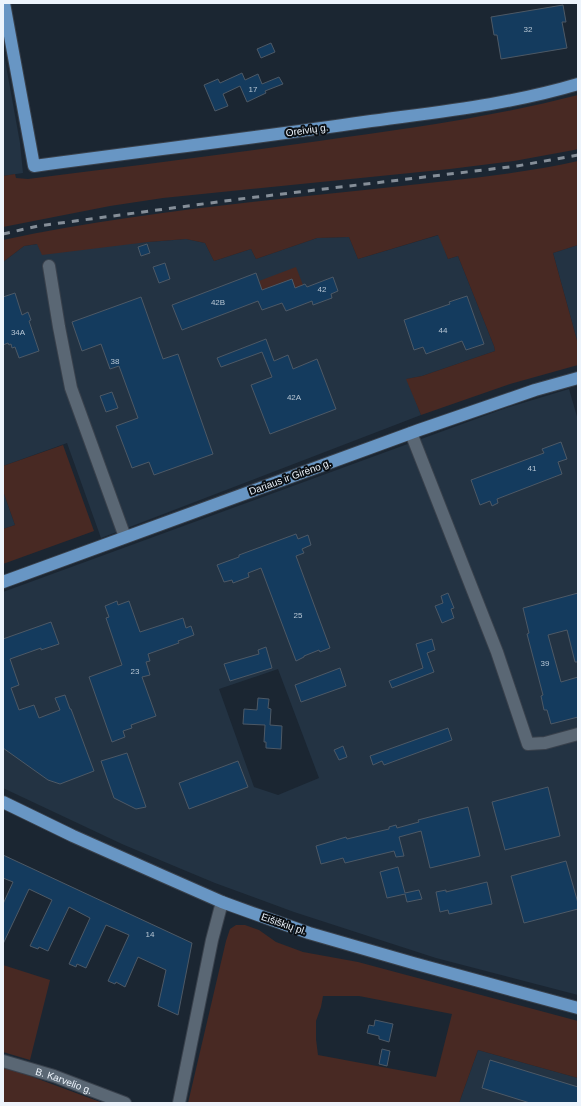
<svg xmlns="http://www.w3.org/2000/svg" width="581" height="1106" viewBox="0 0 581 1106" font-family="Helvetica,sans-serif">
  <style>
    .built { fill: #233343; fill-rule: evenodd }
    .green { fill: #482923; fill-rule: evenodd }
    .building { fill: #143b5e; stroke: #4d5966 }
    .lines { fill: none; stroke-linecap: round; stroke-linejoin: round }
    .minor-casing { stroke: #39414c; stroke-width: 14 }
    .major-casing { stroke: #39414c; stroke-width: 14 }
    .minor { stroke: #5a6774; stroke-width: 12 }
    .major { stroke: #6896c4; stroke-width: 12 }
    .rail { stroke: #858e98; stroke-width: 3; stroke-dasharray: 7 7; stroke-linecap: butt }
    .labels { text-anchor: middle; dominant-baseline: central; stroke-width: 4; stroke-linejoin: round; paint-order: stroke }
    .number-label { font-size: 8px; fill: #b7c6d4 }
    .street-label { font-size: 10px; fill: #edf4fc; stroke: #0a0f14 }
  </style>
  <rect width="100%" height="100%" fill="#1b2632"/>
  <path class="built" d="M3,49L20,143L23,173L3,176Z
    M439,235L448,259L458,256L494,346L495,351L422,376L407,379L421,415L101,538L67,443L3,466V262L24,246L38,244L148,242L186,239L205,243L214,261L251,249L256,259L317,238L349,237L358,259Z
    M578,245V344L553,253Z
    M569,389L578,420V995L436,958L294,912L215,883L179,868L122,844L3,788V592L506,408ZM278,669L319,778L278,795L254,787L219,689Z
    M3,491L15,525L3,529Z
    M478,1050L578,1078V1103H459Z"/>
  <path class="green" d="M578,95V149L574,150L514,161L450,169L163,198L110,206L3,227V176L15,174L16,178L28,179C125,167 222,155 319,141C406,129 493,117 578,95Z
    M578,161V245L553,253L578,344V365L510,384L421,415L406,379L422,376L495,351L494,346L458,256L448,259L438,235L358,259L349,237L317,238L256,259L251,249L214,261L205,243L186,239L148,242L42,255L37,244L24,246L3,262V240C125,214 250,202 374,189C442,181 511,176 578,161Z
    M296,267L303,285L295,288L292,279L262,290L259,281Z
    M63,445L94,531L3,564V529L15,525L3,491V466Z
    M236,925H245L259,930L276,942L303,952L358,962L578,1021V1078L478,1050L459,1103H188L226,941L230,929ZM323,996H359L452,1014L436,1077L318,1055L316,1039V1021L321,1007Z
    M3,965L50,980L30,1060L3,1052Z
    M3,1068L22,1073L103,1103H3Z"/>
  <path class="building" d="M563,5L566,22H562L567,48L501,59L497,35H494L491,17Z
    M271,43L275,52L261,58L257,49Z
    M242,73L245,80L258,74L262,84L279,77L283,84L265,91L266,93L247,102L240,86L223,94L228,106L215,111L204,85L218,79L220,83Z
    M147,244L150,253L141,256L138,247Z
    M165,263L170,279L159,283L153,267Z
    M256,273L262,290L292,279L295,288L305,284L307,287L333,277L338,291L331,294L332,298L313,305L312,301L286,311L282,303L262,310L258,301L182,330L172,305Z
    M15,293L22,315L28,312L31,320L29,321L39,351L19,358L15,347L12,348L11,344L9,345L8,343L3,345V297Z
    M467,296L484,344L466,350L462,341L426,354L423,347L414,350L404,320L450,304L449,302Z
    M141,297L163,359L178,354L213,454L154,475L149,462L132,468L116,426L138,418L119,366L110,369L101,344L82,351L72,322Z
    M266,339L274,361L288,355L293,369L317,359L336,409L270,434L251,385L272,377L262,352L221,367L217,358Z
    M112,392L118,408L106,412L100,396Z
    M561,442L567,459L558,462L562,474L497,499L498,503L492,506L490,501L480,505L471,480L544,453L542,449Z
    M296,534L298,539L308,535L311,545L302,549L304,553L296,556L330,648L320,652L319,650L304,656V657L296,661L261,568L248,573L249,577L233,583L232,580L224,582L217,565L239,557V555Z
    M448,593L454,608L451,609L454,618L442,623L435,606L443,603L441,596Z
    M578,593V662H575L567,630L548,635L561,682L578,677V717L551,724L547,710H544L541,696L543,695L527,634L529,633L523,608Z
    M117,601L118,605L129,601L140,632L183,618L186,628L191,626L194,635L178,641L179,643L148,654L150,661L146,662L150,675L142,677L156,716L131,725L132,728L123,731L125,737L112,742L89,677L122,665L106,618L109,617L105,606Z
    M51,622L59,644L41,650V648L10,659L19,685L11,688L19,710L34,705L39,718L60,710L55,698L65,695L70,709H71L94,771L60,784L48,780L3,748V639Z
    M432,639L435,650L427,653L434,672L392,688L389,681L423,668L416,644Z
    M266,647L272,668L230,681L224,664L259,654L258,650Z
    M340,668L346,686L301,702L295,685Z
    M258,698L269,699L268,708L271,709L270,725L282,726L281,749L266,748V742H264L265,725L243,724L244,709L257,710Z
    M448,728L452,740L384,765L382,761L373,765L370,756Z
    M343,746L347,757L339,760L334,750Z
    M127,753L146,807L136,809L114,798L101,761Z
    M238,761L248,787L189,809L179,783Z
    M548,787L560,836L505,850L492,802Z
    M468,807L480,856L430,868L421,831L399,837L404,856L396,857L394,851L345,863L343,858L321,864L316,846L346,837L347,839L389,829V827L396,825L397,828L419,822L418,820Z
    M3,855L192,943L178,1015L158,1006L166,970L138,957L125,987L116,982L115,984L108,981L129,935L106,925L86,968L77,964L76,967L69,964L90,918L69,907L48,951L39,947L38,949L30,946L52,900L29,889L3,944V904L13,882L3,878Z
    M566,861L578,903V909L524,923L511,876Z
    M398,867L405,893L419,890L422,899L407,902L405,894L387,898L380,872Z
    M487,882L492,904L449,914L448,910L440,912L436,892L446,890V892Z
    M375,1020L393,1024L389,1042L379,1039V1036L367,1033L369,1025L374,1026Z
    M382,1049L390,1051L387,1066L379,1064Z
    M490,1060L578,1087V1103H530L482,1088Z"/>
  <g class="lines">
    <defs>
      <g id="minor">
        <path d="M49,266L59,327L71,388L125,537"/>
        <path d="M411,433L497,652L528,744L545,743L578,734"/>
        <path id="s1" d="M3,1061L54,1076L125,1103"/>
        <path d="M179,1103L212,940L222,902"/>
      </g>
      <path id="major" d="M4,3L34,166C144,151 254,138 364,122C436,112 508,105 578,84
        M3,582L419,430L535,390L578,378
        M3,802L73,836L163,876L222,902L258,915L309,933L413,963L578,1008"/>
    </defs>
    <use href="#minor" class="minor-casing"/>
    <use href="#major" class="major-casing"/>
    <use href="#minor" class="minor"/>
    <use href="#major" class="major"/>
    <path class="rail" d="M3,234L38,226L240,199L517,166L578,155"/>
  </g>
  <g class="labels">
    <g class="number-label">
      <text x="528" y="29">32</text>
      <text x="253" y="89">17</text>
      <text x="322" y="289">42</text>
      <text x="218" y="302">42B</text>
      <text x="443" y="330">44</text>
      <text x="18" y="332">34A</text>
      <text x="115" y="361">38</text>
      <text x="294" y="397">42A</text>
      <text x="532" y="468">41</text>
      <text x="298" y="615">25</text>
      <text x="545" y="663">39</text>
      <text x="135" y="671">23</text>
      <text x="150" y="934">14</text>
    </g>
    <g class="street-label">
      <text transform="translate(307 130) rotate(-8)">Oreivių g.</text>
      <text transform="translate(290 477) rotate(-20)">Dariaus ir Girėno g.</text>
      <text transform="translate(284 924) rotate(19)">Eišiškių pl.</text>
      <text stroke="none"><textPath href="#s1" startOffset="64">B. Karvelio g.</textPath></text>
    </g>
  </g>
  <rect width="581" height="1106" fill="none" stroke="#edf4fc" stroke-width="8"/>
</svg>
